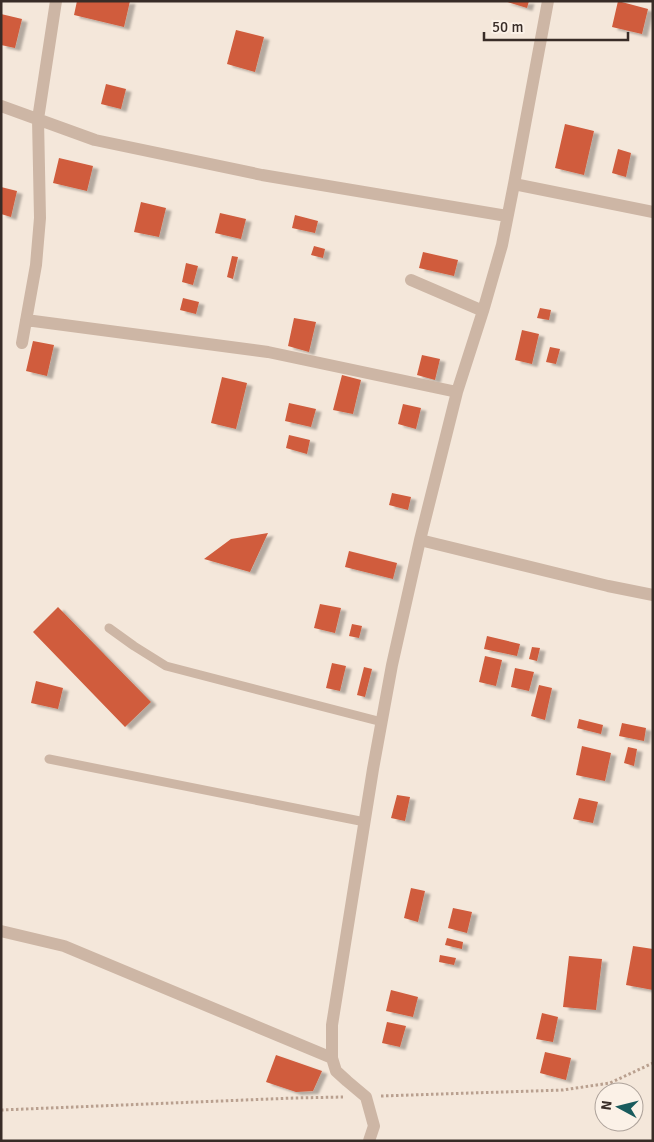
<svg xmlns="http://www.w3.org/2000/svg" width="654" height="1142" viewBox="0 0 654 1142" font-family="Signika,sans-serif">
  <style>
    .building { fill: #d05c3c; filter: url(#shadow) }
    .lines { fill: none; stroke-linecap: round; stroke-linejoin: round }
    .path { stroke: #b9a08f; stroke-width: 3; stroke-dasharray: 2.5 2.5; stroke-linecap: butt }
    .lane { stroke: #cdb6a5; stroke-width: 9 }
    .street { stroke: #cdb6a5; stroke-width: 12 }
  </style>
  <defs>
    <filter id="shadow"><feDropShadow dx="5.5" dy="3" stdDeviation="1" flood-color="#0004"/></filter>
  </defs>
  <rect width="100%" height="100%" fill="#f4e7da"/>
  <path class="building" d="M77,1H130L124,27L74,15Z
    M504,1H529L527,8Z
    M618,1L648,9L642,34L612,27Z
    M1,14L22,19L15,48L1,45Z
    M236,30L264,37L255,72L227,64Z
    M106,84L126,89L121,109L101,104Z
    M565,124L594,131L584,175L555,168Z
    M618,149L631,153L626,177L612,173Z
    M59,158L93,166L87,191L53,183Z
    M1,187L17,191L11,217L1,214Z
    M141,202L166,208L159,237L134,232Z
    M220,213L246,219L241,239L215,233Z
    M295,215L318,221L315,233L292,228Z
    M314,246L325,249L323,258L311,255Z
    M423,252L458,260L454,276L419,268Z
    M232,256L238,257L233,279L227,277Z
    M186,263L198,266L193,285L182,282Z
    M183,298L199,302L196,314L180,310Z
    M540,308L551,310L549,320L537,318Z
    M294,318L316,322L309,352L288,346Z
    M522,330L539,334L532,364L515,360Z
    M33,341L54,345L47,376L26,371Z
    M550,347L560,349L556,364L546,362Z
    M422,355L440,359L435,380L417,375Z
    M342,375L361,380L353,414L333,410Z
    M222,377L247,383L236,429L211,423Z
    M289,403L316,409L311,427L285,421Z
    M403,404L421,408L416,429L398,424Z
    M289,435L310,440L307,454L286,448Z
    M392,493L411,497L408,510L389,505Z
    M268,533L250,572L204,559L231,539Z
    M349,551L397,563L393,579L345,567Z
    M320,604L341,608L335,633L314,628Z
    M58,607L151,702L125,727L33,632Z
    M352,624L362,626L359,638L349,636Z
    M487,636L520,644L517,656L484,649Z
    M532,647L540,648L537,661L529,659Z
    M485,656L502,660L496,686L479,682Z
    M332,663L346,666L340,691L326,688Z
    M364,667L372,669L365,697L357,695Z
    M515,668L534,672L529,691L511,687Z
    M36,681L63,688L58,709L31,703Z
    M539,685L552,688L545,720L531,716Z
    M579,719L603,725L601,734L577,728Z
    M622,723L646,728L644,741L619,736Z
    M582,746L611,753L605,781L576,775Z
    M628,747L637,749L634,766L624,763Z
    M397,795L410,797L405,821L391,818Z
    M579,798L598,802L593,823L573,819Z
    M411,888L425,891L418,922L404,918Z
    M453,908L472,912L467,933L448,928Z
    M447,938L463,942L462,949L445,945Z
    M633,946L653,949V990L626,985Z
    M440,955L456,958L454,965L439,962Z
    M569,956L602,959L596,1010L563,1007Z
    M391,990L418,997L413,1017L386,1011Z
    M542,1013L558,1017L553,1042L536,1039Z
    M387,1022L406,1026L400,1047L382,1043Z
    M545,1052L571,1058L566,1080L540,1073Z
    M276,1055L322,1071L313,1091L296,1092L266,1082Z"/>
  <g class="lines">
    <path class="path" d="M381,1096L563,1090L610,1083L653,1063
      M1,1110L294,1098L343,1097"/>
    <path class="lane" d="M109,628L134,646L166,666L382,722
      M49,759L365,822"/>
    <path class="street" d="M1,106L95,140L262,175L507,216
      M514,184L653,212
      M411,280L483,311
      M26,320L268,352L457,392
      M22,343L36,265L40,218L38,119L56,1
      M420,540L608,586L653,595
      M1,931L64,946L332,1058
      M369,1141L374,1126L366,1097L347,1081L336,1071L332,1058V1025L373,769L392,665L420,540L457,392L483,311L502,245L514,184L548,1"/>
  </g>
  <rect width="654" height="1142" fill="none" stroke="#382c27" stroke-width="5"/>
  <g transform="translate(619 1107) rotate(277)"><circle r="24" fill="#fbf1e7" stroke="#ada29a"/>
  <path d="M0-4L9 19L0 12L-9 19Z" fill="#195b5d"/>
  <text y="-8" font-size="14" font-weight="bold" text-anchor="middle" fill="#382c27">N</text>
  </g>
  <path d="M484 32v8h144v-8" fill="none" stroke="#382c27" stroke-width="2.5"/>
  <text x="492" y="32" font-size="15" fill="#382c27" stroke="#fbf1e7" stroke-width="4" paint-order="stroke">50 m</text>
</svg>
